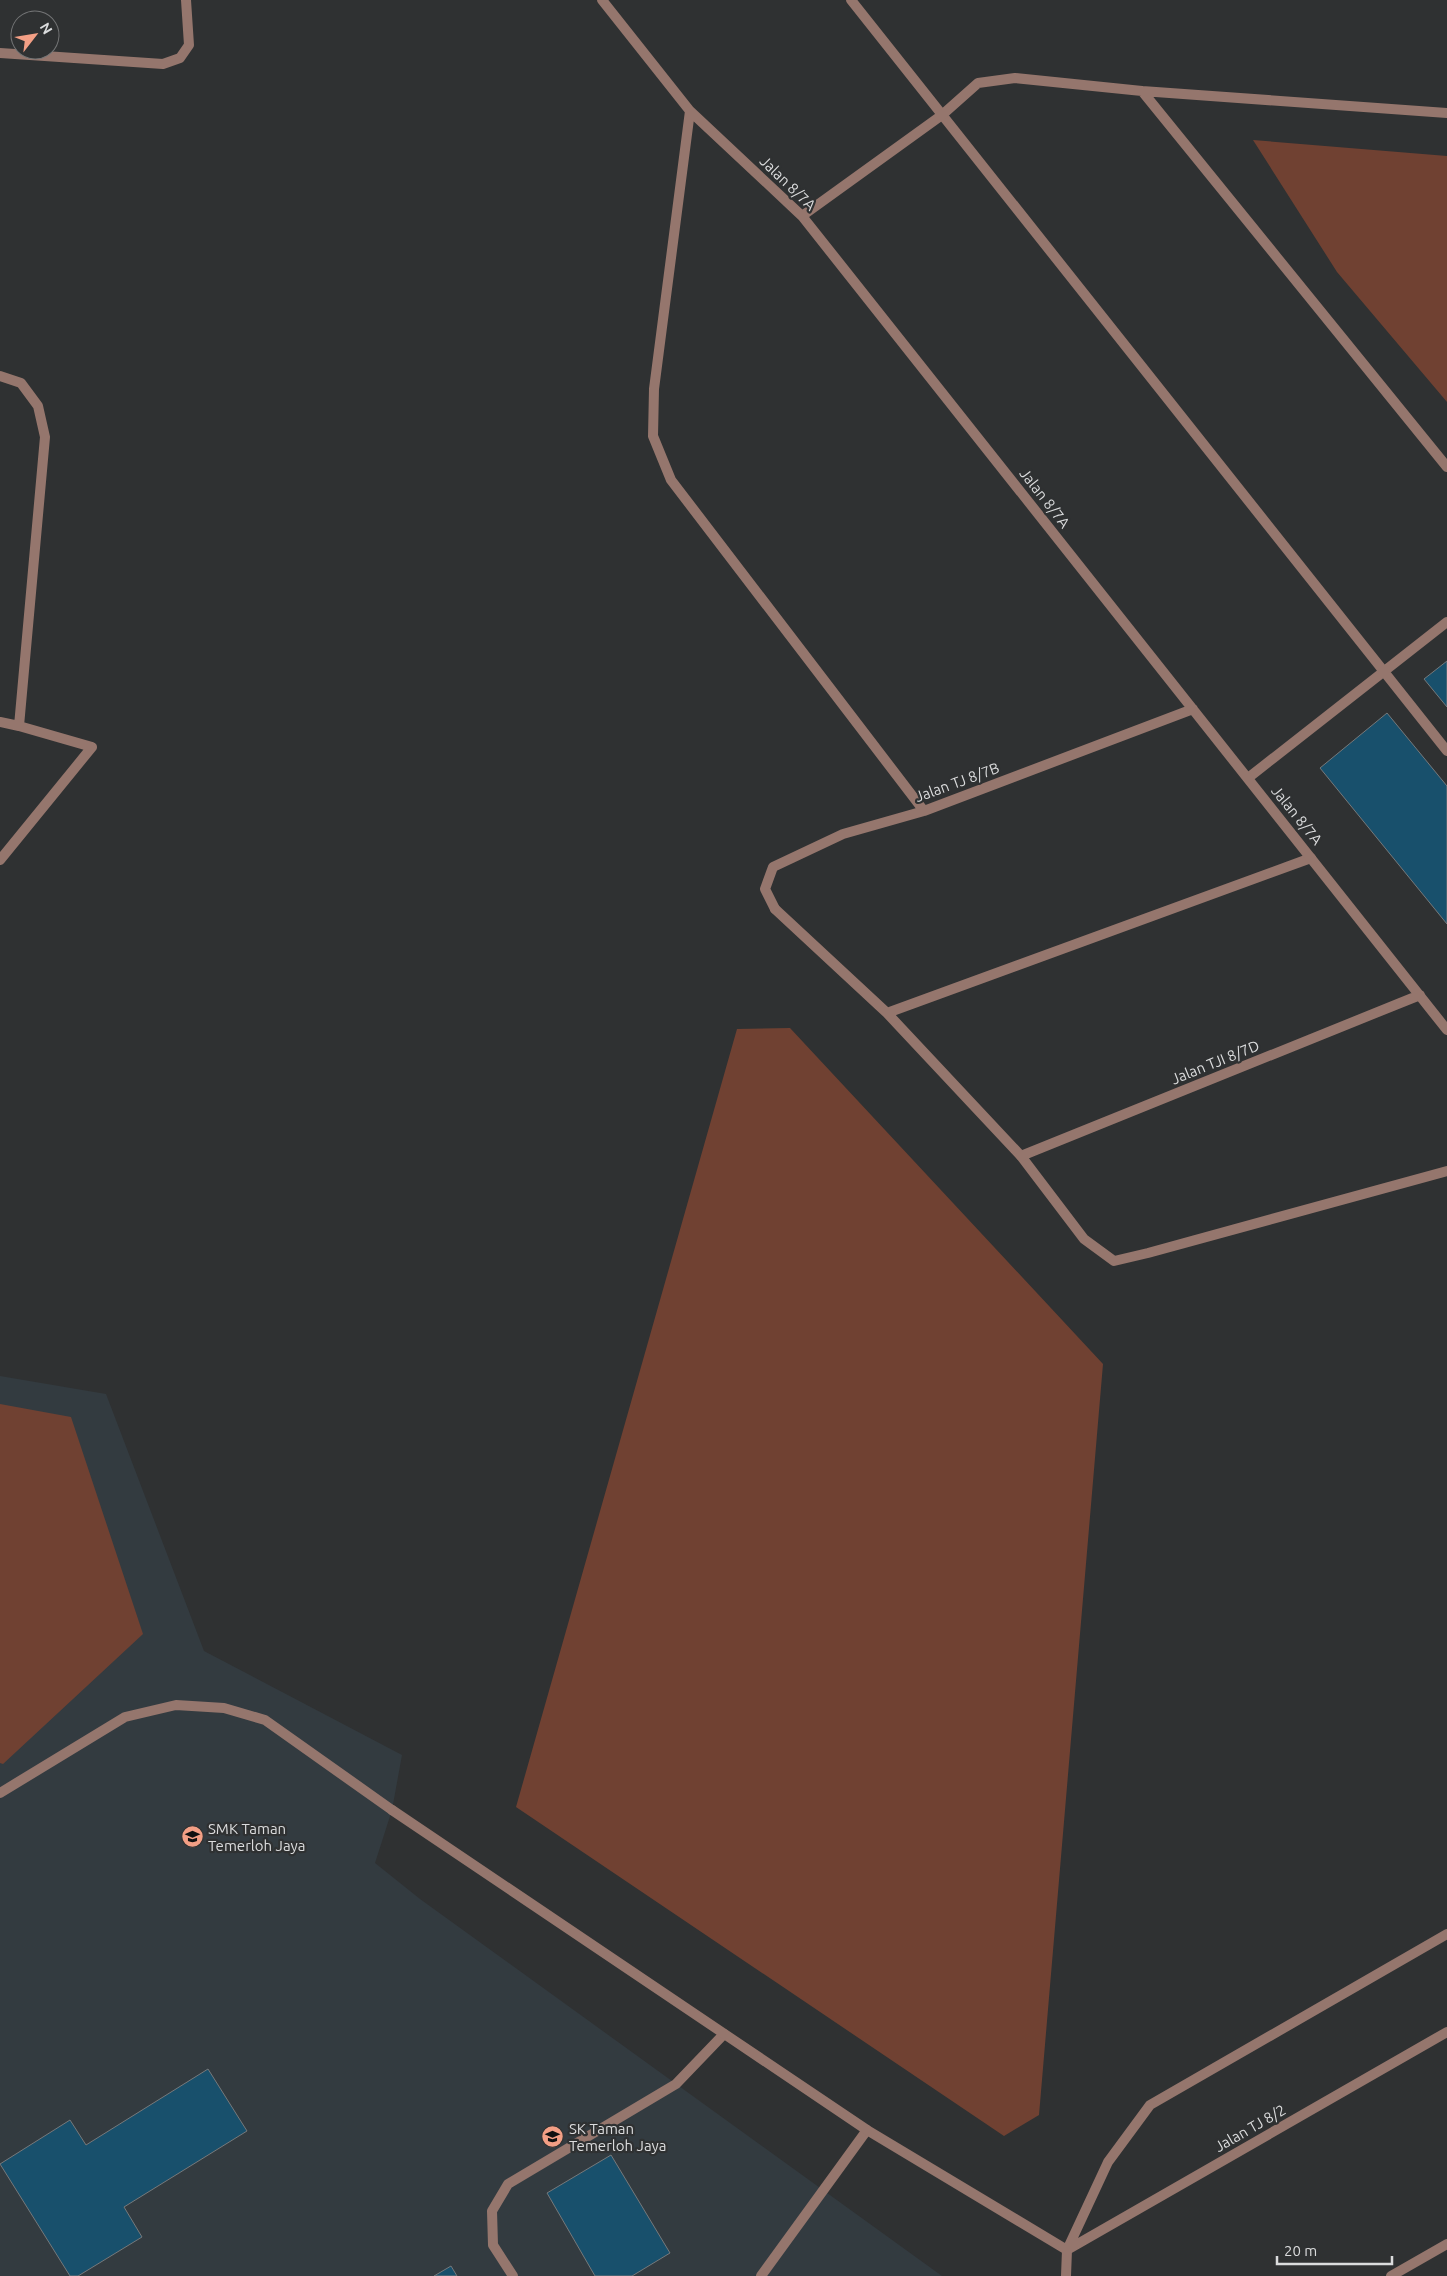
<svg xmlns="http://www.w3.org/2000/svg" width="1447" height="2276" viewBox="0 0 1447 2276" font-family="Ubuntu,sans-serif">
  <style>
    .built { fill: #333b40 }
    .green { fill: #704132 }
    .building { fill: #18506c; stroke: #76797b }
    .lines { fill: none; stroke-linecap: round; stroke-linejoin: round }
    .lane { stroke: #95766d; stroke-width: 10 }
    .street { stroke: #95766d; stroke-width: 10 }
    .labels { text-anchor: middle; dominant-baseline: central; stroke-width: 4.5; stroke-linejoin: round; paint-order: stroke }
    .street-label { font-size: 15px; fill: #dbdcdd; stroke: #2f3132 }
    .poi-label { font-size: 15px; fill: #dbdcdd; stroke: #2f3132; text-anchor: start }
  </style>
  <rect width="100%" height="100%" fill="#2f3132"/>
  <path class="built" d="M0,1376L106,1394L204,1651L402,1755L392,1810L375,1863L420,1899L942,2276H0Z"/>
  <path class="green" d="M1253,140L1447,156V402L1337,272Z
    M790,1028L1103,1364L1039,2115L1004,2136L516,1807L737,1029Z
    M0,1404L71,1417L143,1634L3,1764L0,1763Z"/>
  <path class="building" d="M1447,661V707L1424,679Z
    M1387,713L1447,786V924L1320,768Z
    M208,2069L247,2131L124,2207L142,2237L78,2276H70L0,2164L70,2120L86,2145Z
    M611,2155L670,2253L632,2276H595L547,2193Z
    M451,2266L457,2276H434Z"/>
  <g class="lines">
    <path class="lane" d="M851,0L1447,751
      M1248,778L1447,622
      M775,909L887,1013L1021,1156L1084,1239L1114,1261L1148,1253L1447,1171
      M887,1013L1311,858
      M0,1793L125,1717L176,1705L224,1708L265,1720L392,1810
      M513,2276L493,2245L492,2211L508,2184L676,2084L724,2034
      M761,2276L867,2130
      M1391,2276L1447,2244"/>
    <path class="street" d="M602,0L690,111L802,216L1447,1030
      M0,53L163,64L180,58L189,45L186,0
      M1142,91L1447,467
      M690,111L654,389L653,436L671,480L924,811
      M802,216L942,115L978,83L1015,78L1142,91L1447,113
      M0,376L21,383L38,406L45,437L19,726
      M0,722L19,726L92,747L0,860
      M775,909L765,889L773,867L843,834L924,811L1193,709
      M1021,1156L1420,995
      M392,1810L867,2130L1067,2250
      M1067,2250L1447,2032
      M1066,2276L1067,2250L1108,2162L1150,2105L1447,1934"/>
  </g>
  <defs>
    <symbol id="school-disc" viewBox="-11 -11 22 22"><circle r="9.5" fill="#f39f85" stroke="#2f3132"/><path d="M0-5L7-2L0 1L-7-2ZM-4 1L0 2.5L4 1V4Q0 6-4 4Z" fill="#111"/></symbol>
  </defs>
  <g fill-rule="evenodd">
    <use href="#school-disc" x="180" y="1824" width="25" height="25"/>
    <use href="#school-disc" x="540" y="2124" width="25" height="25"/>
  </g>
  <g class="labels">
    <g class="street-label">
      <text transform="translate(788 183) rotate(44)">Jalan 8/7A</text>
      <text transform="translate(1045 498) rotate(52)">Jalan 8/7A</text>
      <text transform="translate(957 782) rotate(-20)">Jalan TJ 8/7B</text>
      <text transform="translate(1297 815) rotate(51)">Jalan 8/7A</text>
      <text transform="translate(1215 1062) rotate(-22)">Jalan TJI 8/7D</text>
      <text transform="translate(1250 2128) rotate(-30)">Jalan TJ 8/2</text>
    </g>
    <g class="poi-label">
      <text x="208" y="1828">SMK Taman<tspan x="208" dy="17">Temerloh Jaya</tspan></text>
      <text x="569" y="2128">SK Taman<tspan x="569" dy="17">Temerloh Jaya</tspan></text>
    </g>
  </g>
  <g transform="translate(35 35) rotate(59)"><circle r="24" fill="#2f3132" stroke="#747576"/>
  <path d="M0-4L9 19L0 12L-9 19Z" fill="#f39f85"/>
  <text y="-8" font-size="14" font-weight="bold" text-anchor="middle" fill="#dbdcdd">N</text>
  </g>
  <path d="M1277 2256v8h115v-8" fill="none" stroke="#dbdcdd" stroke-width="2.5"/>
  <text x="1284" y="2256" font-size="15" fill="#dbdcdd" stroke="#2f3132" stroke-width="4" paint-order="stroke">20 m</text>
</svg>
